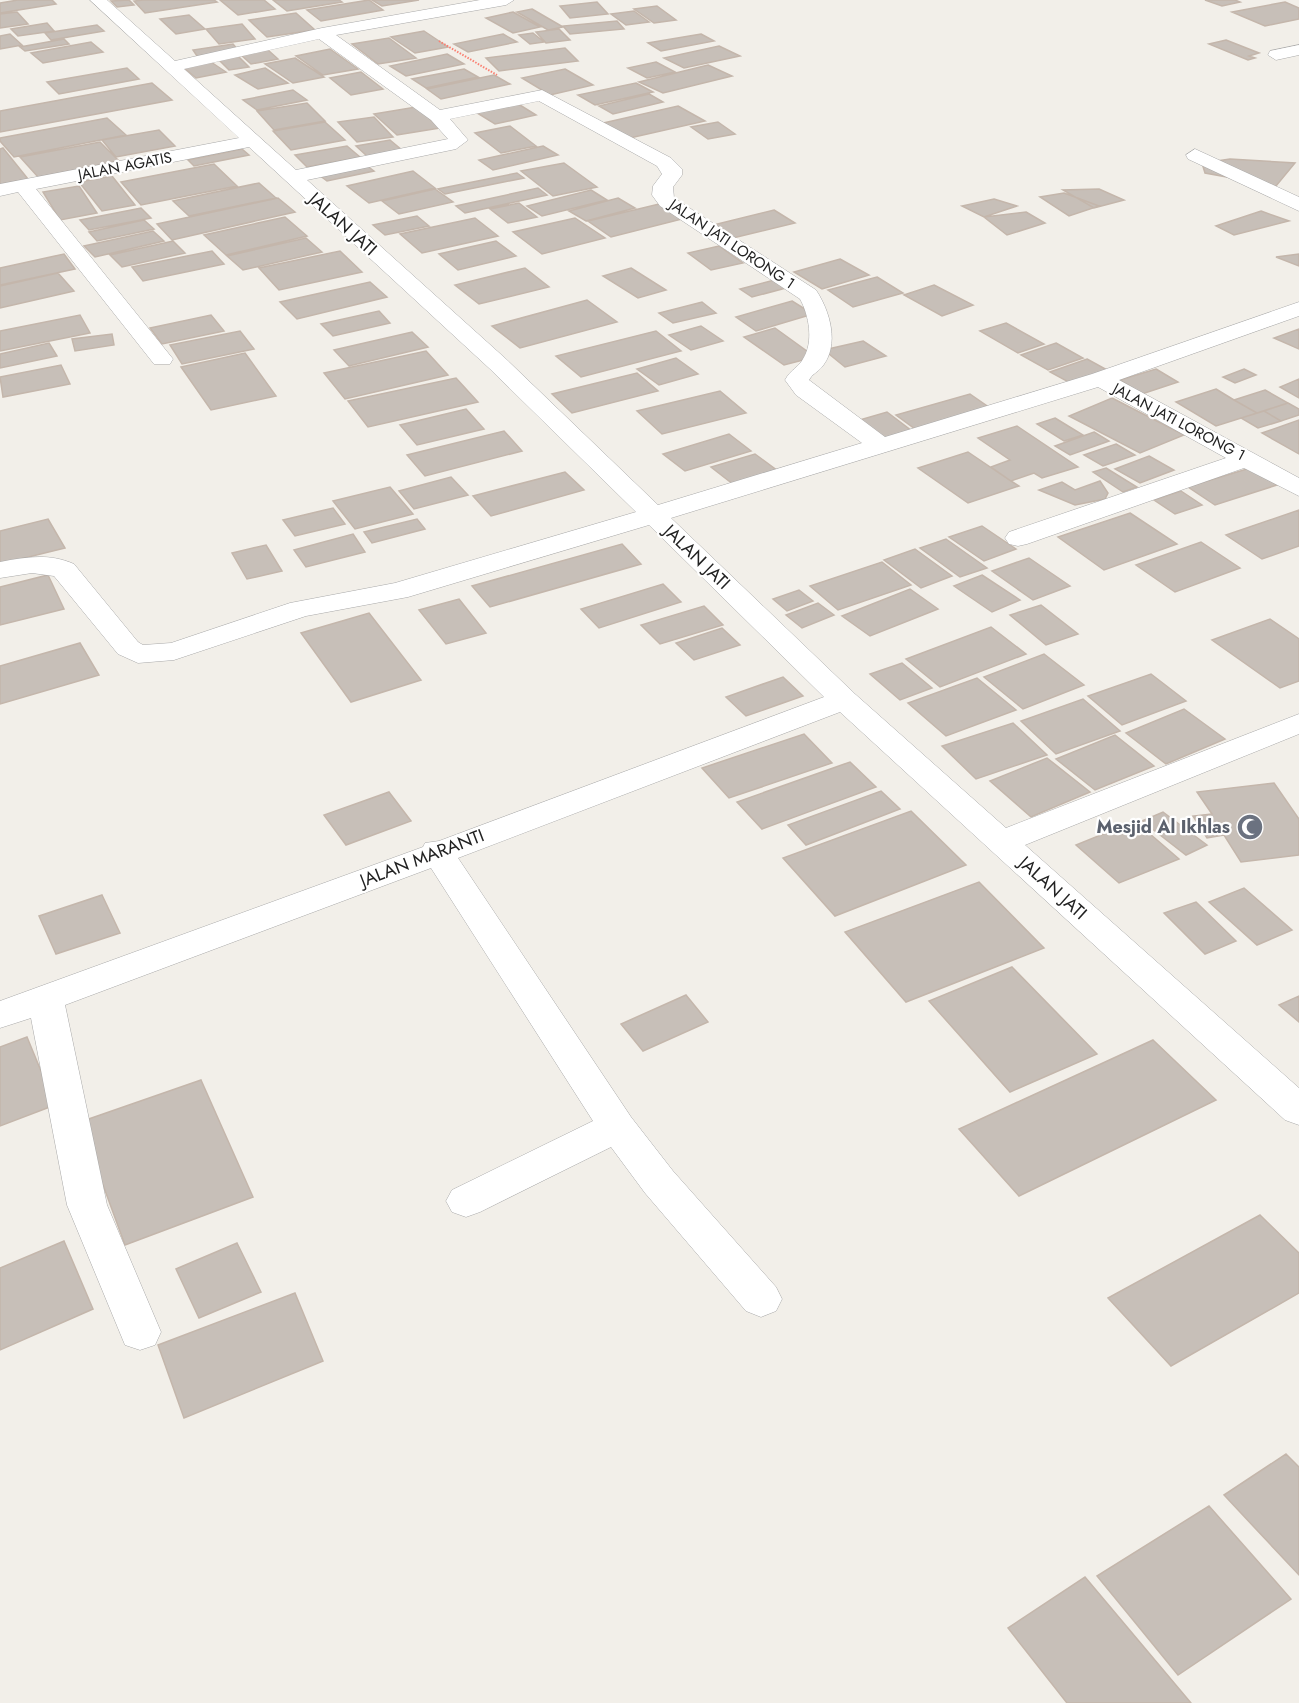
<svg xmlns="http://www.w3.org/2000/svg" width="1299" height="1703" viewBox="0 0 1299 1703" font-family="Jost,sans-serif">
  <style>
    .building { fill: #c7bfb8; stroke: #c4b6ab; stroke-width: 1.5 }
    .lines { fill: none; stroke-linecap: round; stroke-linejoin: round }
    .minor-casing { stroke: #a9a9a9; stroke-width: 1 }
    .path { stroke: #fa8072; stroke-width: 2; stroke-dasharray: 1.5 1.5; stroke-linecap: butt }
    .minor { fill: #fff; fill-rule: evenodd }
    .labels { text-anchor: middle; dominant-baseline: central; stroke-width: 4.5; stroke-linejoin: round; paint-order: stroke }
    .far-street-label { font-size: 15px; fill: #222; stroke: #fff }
    .street-label { font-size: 18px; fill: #222; stroke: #fff }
    .worship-label { font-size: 18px; font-weight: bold; fill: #5b616d; stroke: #fff; text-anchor: end }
  </style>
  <rect width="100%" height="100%" fill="#f2efe9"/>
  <path class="building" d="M18,0H52L56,4L0,13V3Z
    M129,0L134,5L117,7L111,1Z
    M144,0H214L217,2L145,13L134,1Z
    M220,0H264L275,9L238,15Z
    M273,0H339L342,2L287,11Z
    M369,0L383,10L321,21L307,10Z
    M372,0H419L382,6Z
    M1205,0H1235L1240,2L1222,6Z
    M597,2L608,14L570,18L560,6Z
    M1285,2L1299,8V19L1265,26L1232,12Z
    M657,6L676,20L654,23L634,9Z
    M532,9L563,27L548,30L517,12Z
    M634,11L649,22L626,25L611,14Z
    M17,12L28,24L0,28V14Z
    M513,12L540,27L513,33L486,18Z
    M296,13L315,30L267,37L249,20Z
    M189,15L205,29L176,34L160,19Z
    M617,21L624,29L570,34L563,26Z
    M47,23L54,31L18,36L11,29Z
    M242,24L255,39L219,44L206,29Z
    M97,25L104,31L51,40L45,33Z
    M559,29L570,40L546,43L536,32Z
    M424,31L448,47L415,53L391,37Z
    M533,33L544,42L530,44L519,35Z
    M10,34L22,45L0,49V36Z
    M503,34L517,42L468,52L454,44Z
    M701,34L714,41L661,51L648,43Z
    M389,38L416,58L378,64L352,44Z
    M64,39L69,44L25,51L20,47Z
    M1226,40L1259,53L1249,56L1255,58L1248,60L1209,44Z
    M91,42L103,52L43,63L31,53Z
    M233,44L238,50L197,56L193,50Z
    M719,46L740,56L684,68L664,58Z
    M565,48L578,61L499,71L486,58Z
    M330,49L358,69L323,75L296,56Z
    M268,50L278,59L251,64L241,55Z
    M447,54L464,64L406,76L390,66Z
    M238,56L249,67L229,70L218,59Z
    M295,58L324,77L293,83L265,64Z
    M211,62L226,72L196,78L183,67Z
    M656,62L675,72L647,78L628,68Z
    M708,65L732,76L663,93L639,82Z
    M127,68L139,79L59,94L47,82Z
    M265,68L288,83L258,89L235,75Z
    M464,69L478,77L426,88L412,79Z
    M565,69L593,85L550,95L522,78Z
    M361,72L383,89L351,95L330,78Z
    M494,75L510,84L441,99L427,89Z
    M152,83L172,100L0,132V111Z
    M636,83L653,92L595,105L578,95Z
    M293,90L307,100L257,110L243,100Z
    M649,94L663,102L613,114L599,106Z
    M515,102L536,115L495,124L474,111Z
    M307,103L325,121L274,130L257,111Z
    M678,106L705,121L630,138L603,123Z
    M416,107L440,128L397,135L374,114Z
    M374,117L393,137L357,142L338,122Z
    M107,118L126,135L14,157L0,141V138Z
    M325,122L345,140L291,150L273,131Z
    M718,122L735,134L708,139L691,127Z
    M510,126L536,146L501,153L475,133Z
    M159,130L175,146L116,157L102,140Z
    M390,140L402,150L368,157L356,146Z
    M100,142L119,161L38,177L20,157Z
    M347,146L360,157L307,167L295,155Z
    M543,146L558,155L493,170L479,160Z
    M3,148L28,179L0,184V149Z
    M242,149L249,155L194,166L188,160Z
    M1230,159L1295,163L1276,186L1205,173L1202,163Z
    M564,163L597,187L553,196L521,171Z
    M214,164L237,186L141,205L121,182Z
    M366,165L374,171L327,181L319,175Z
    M413,171L435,188L369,203L347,186Z
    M517,173L524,178L445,194L438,189Z
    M112,176L135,205L102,211L79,182Z
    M259,183L276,198L189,216L173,201Z
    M79,186L97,213L60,220L43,192Z
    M538,188L547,195L465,213L456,206Z
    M435,189L453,202L399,214L382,201Z
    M1099,189L1124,200L1094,208L1063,190Z
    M591,190L607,200L542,216L527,206Z
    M1064,193L1099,206L1069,216L1040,197Z
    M278,198L295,212L172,240L157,224Z
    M618,198L635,208L586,221L569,211Z
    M994,199L1017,206L984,217L962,206Z
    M519,203L537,217L508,223L490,209Z
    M659,204L682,219L611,237L588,221Z
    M141,208L151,218L89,230L80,220Z
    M774,210L795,223L733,238L713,225Z
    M1261,211L1289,221L1234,235L1216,226Z
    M1026,212L1045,223L1007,235L984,217Z
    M417,216L429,226L385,235L373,225Z
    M285,217L307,236L226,255L204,235Z
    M475,218L498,236L422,253L400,234Z
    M575,218L605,238L542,254L513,232Z
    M144,220L154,229L97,241L89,232Z
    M153,231L164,241L95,257L84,246Z
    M306,238L322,252L243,270L227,256Z
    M173,241L185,253L122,267L110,255Z
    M496,241L516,256L458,270L439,254Z
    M719,246L743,263L711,270L688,253Z
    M212,251L224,264L143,281L132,267Z
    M340,251L362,272L279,290L259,268Z
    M64,254L75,269L0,285V268Z
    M1299,254V266L1276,257Z
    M840,259L869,275L822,289L794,272Z
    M525,268L549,287L479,304L455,285Z
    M631,268L666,290L638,298L603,276Z
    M58,273L74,291L0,308V286Z
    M877,277L903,293L853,307L828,290Z
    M778,279L790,287L752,297L740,289Z
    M370,282L387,297L297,319L280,302Z
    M934,285L973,305L942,316L904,295Z
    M587,300L617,322L520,348L492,326Z
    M792,301L813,314L756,331L736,317Z
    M702,302L716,313L673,323L659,313Z
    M379,311L390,323L333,336L321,324Z
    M80,315L90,333L0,351V331Z
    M211,315L224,331L162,344L150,328Z
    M1006,323L1044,344L1018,353L980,331Z
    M701,326L723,341L691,350L669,335Z
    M775,328L815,357L784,365L744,337Z
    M1299,329V349L1274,338Z
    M240,331L254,349L182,364L170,345Z
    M656,331L681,351L581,377L556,356Z
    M412,332L428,347L349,366L334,350Z
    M112,334L114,345L75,351L72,339Z
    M863,341L886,356L845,367L824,350Z
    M49,343L57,356L0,368V354Z
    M1056,343L1083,358L1048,370L1021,355Z
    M426,351L448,375L345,399L324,373Z
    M245,353L276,396L211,410L181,367Z
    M676,358L698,374L659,385L637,369Z
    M1087,359L1111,372L1074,385L1050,372Z
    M61,365L70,384L3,397L0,377Z
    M1156,369L1178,382L1142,394L1120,380Z
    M1244,369L1256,375L1235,383L1223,377Z
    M637,373L658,391L572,413L552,394Z
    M456,378L478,402L368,427L348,401Z
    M1299,379V398L1280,387Z
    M1216,389L1234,400L1257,413L1216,426L1176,402Z
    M1265,390L1288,403L1257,413L1234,400Z
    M720,391L746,413L662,434L637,411Z
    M970,394L990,408L915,429L896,415Z
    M1112,398L1184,435L1140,453L1069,416Z
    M1288,403L1299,409V415L1281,421L1264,411Z
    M466,409L484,429L417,445L400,425Z
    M1264,411L1281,421L1258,428L1241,418Z
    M887,412L912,431L881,440L856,421Z
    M1055,418L1083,435L1064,441L1037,424Z
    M1299,420V454L1262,433Z
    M1017,426L1078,467L1042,478L1034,473L1011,481L991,467L1010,460L978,438Z
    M504,431L522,451L425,476L407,455Z
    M1094,432L1109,441L1070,455L1055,446Z
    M729,434L751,451L685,471L663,454Z
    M1116,444L1135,455L1103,466L1084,455Z
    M968,452L1011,481L1019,486L968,503L918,468Z
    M755,454L778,471L734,485L711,467Z
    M1149,456L1174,470L1140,483L1115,469Z
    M1106,468L1137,487L1123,492L1093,472Z
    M1250,468L1277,485L1215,505L1188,487Z
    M565,472L584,490L491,516L473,496Z
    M451,477L468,495L414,509L399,491Z
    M1100,481L1108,493L1105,499L1075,505L1039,490L1062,482L1075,490Z
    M390,487L413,514L355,529L333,501Z
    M1181,491L1202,505L1175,514L1154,500Z
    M333,508L345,524L295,536L283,520Z
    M1299,510V546L1262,559L1226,535Z
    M1130,513L1177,544L1104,570L1058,537Z
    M48,519L65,548L0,564V531Z
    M417,519L425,529L372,543L364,532Z
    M982,526L1016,549L984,561L949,537Z
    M353,534L365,552L306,567L294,550Z
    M946,539L987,568L960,577L920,548Z
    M1201,542L1240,568L1175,592L1136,565Z
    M622,544L641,564L490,607L472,586Z
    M266,545L282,571L247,579L232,553Z
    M915,549L952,576L921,588L884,560Z
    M1029,558L1070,586L1033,600L992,571Z
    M882,562L911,585L838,610L810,586Z
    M48,575L64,609L0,625V587Z
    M982,575L1020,600L992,612L954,586Z
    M663,584L681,602L599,628L581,609Z
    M910,589L938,609L870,636L842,616Z
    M799,590L813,601L787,611L773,599Z
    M459,599L486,633L446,644L419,610Z
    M818,603L834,615L802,628L786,615Z
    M1041,605L1078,634L1046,645L1010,615Z
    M704,606L723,625L660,644L641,625Z
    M369,613L421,680L351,702L301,633Z
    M1270,619L1299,639V681L1280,688L1212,640Z
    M991,627L1026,654L940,687L906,659Z
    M722,628L740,645L694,660L676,643Z
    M80,643L99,675L0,704V666Z
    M1044,654L1084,685L1023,709L984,677Z
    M902,663L932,688L900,700L870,674Z
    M1151,674L1186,701L1122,725L1088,696Z
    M783,677L803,696L746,716L726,697Z
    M977,678L1016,710L946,736L908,703Z
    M1083,699L1120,731L1056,754L1021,721Z
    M1184,709L1225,739L1166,764L1126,733Z
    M1013,723L1047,755L976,779L942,746Z
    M804,734L832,763L729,798L702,768Z
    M1115,735L1154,766L1095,790L1056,759Z
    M1047,758L1090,792L1031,817L990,781Z
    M850,762L876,787L762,829L737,802Z
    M1274,783L1299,819V855L1241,862L1224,835L1207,838L1193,816L1212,814L1197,792Z
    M881,791L900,809L806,845L788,825Z
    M389,792L411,821L346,845L324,815Z
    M911,811L966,865L835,916L783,858Z
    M1163,812L1207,845L1186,855L1142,821Z
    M1135,821L1179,859L1119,883L1076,845Z
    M979,882L1044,948L906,1002L845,932Z
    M1244,888L1292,930L1257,945L1209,902Z
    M102,895L120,933L56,954L39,916Z
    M1196,902L1236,941L1205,954L1164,913Z
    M1012,967L1097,1054L1010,1092L929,1001Z
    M686,995L708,1022L643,1051L621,1024Z
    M1299,996V1022L1279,1005Z
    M27,1037L55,1105L0,1126V1047Z
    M1153,1040L1216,1100L1019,1196L959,1129Z
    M201,1080L253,1197L125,1245L80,1122Z
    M1260,1215L1299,1253V1293L1171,1366L1108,1298Z
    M64,1241L93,1309L0,1350V1268Z
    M237,1243L261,1292L199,1318L176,1269Z
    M295,1293L323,1361L184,1418L158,1345Z
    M1286,1454L1299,1467V1575L1224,1495Z
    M1209,1506L1291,1599L1178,1675L1097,1576Z
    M1085,1577L1191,1703H1067L1008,1628Z"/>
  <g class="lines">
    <defs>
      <path id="minor" d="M90,0H107L175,61L322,28L480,0H514L506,5L336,35L440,110L542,90L671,158L682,169V175L673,187L674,198L816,290C830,311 840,345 822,367C818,372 812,374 809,380L885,437L1092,374L1299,302V316L1119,380L1299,478V496L1244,468L1027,544L1018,546L1009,544L1005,538L1009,532L1226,458L1098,387L671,518L855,694L1006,828L1299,714V734L1025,845L1299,1088V1125L1285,1120L840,712L458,858L631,1117L673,1171L776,1287L782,1299L776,1311L761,1317L746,1311L645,1193L611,1147L480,1212L466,1217L452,1212L446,1201L452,1190L593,1121L431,868L65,1005L107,1205L161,1332L155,1345L140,1350L125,1345L67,1205L31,1018L0,1028V1001L423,847L425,843L439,841L824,697L649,525L408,597L306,616L174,660L138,663L118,654L54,576L32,573L0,578V562C26,557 49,553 74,564L138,642L143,645L171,643L290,603L395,583L636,512L490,369L249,147L36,189L173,359L170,364H154L18,192L0,196V184L239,138ZM319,39L431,120L448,139L296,170L184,69ZM539,101L657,166L662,174L653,186L652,195L660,206L800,299C809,315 814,342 803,359C799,367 791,369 785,380L796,395L862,443L658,505L506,359L307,180L456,149L468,140L450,119Z
        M1299,45V55L1276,60L1268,55L1270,51Z
        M1195,149L1299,197V211L1188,159L1186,155Z"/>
    </defs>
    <use href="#minor" class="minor-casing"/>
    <path class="path" d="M439,41L497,75"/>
    <use href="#minor" class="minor"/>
  </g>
  <defs>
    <symbol id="mosque-disc" viewBox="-11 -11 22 22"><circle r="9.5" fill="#6b7280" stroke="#fff"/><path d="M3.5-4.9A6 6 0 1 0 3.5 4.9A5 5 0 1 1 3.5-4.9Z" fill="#fff"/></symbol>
  </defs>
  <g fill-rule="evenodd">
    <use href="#mosque-disc" x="1235" y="812" width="30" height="30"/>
  </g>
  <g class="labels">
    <g class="far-street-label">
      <text transform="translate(125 166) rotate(-11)">JALAN AGATIS</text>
      <text transform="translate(732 244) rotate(34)">JALAN JATI LORONG 1</text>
      <text transform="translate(1179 422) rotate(28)">JALAN JATI LORONG 1</text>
    </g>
    <g class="street-label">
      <text transform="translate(343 224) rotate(42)">JALAN JATI</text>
      <text transform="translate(697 557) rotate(44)">JALAN JATI</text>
      <text transform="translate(422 858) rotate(-21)">JALAN MARANTI</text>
      <text transform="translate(1053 888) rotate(42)">JALAN JATI</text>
    </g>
    <g class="worship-label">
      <text x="1230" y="827">Mesjid Al Ikhlas</text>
    </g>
  </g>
</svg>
